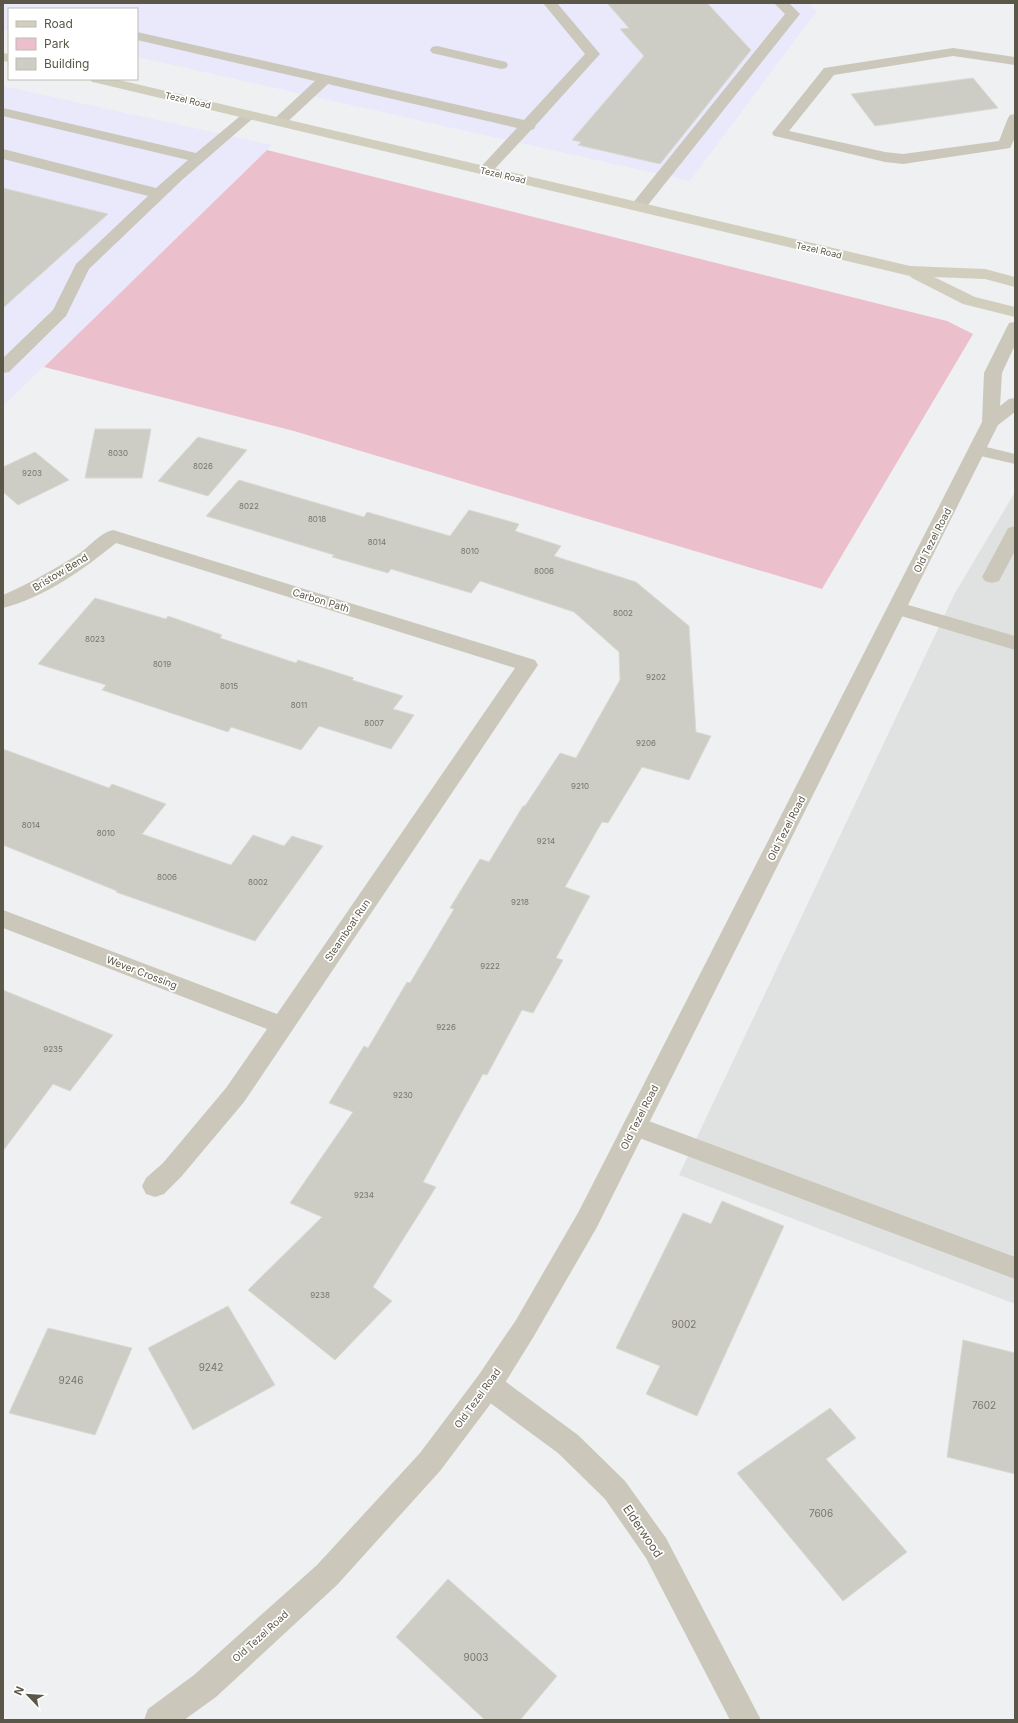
<svg xmlns="http://www.w3.org/2000/svg" width="1018" height="1723" viewBox="0 0 1018 1723" font-family="Inter,sans-serif">
  <style>
    .commercial { fill: #e9e9fb }
    .education { fill: #e0e2e2 }
    .green { fill: #ecbfcc }
    .building { fill: #cdcdc6; stroke: #d9dad3 }
    .lines { fill: none; stroke-linecap: round; stroke-linejoin: round }
    .service { fill: #cbc7bb; fill-rule: evenodd }
    .minor { fill: #cbc7bb; fill-rule: evenodd }
    .tertiary { fill: #cbc7bb; fill-rule: evenodd }
    .secondary { fill: #d1cebd; fill-rule: evenodd }
    .labels { text-anchor: middle; dominant-baseline: central; stroke-width: 3.5; stroke-linejoin: round; paint-order: stroke }
    .number-label { font-size: 8px; fill: #787468 }
    .far-street-label { font-size: 9px; fill: #5b5748; stroke: #fff }
    .street-label { font-size: 10px; fill: #5b5748; stroke: #fff }
    .near-number-label { font-size: 10px; fill: #787468 }
    .near-street-label { font-size: 12px; fill: #5b5748; stroke: #fff }
  </style>
  <rect width="100%" height="100%" fill="#eff0f1"/>
  <path class="commercial" d="M3,3H809L817,11L690,181L137,57V9H9V31L3,29Z
    M3,86L272,145L3,406Z"/>
  <path class="education" d="M1015,492V1304L679,1175L955,593Z"/>
  <path class="green" d="M267,150L947,321L973,334L822,589L294,431L44,367Z"/>
  <path class="building" d="M607,3H707L751,50L660,164L578,145L581,142L572,140L644,56L620,29L629,28Z
    M973,78L998,108L875,126L851,94Z
    M3,188L108,214L3,308Z
    M95,429H151L142,478H85Z
    M198,437L247,450L208,496L158,481Z
    M35,452L69,480L18,505L3,492V467Z
    M239,480L364,517L367,512L450,536L469,510L519,524L515,531L561,546L554,556L636,582L689,626L696,732L711,736L689,780L642,767L608,823L602,822L565,887L590,896L556,958L563,960L533,1013L522,1010L487,1075L483,1074L423,1182L436,1187L373,1287L392,1301L335,1360L248,1290L322,1217L290,1203L353,1112L329,1103L364,1046L368,1048L407,982L410,983L454,909L450,908L480,859L489,862L523,806H525L560,753L576,758L620,680L619,652L574,612L480,581L471,593L391,569L388,573L332,557L334,555L206,516Z
    M95,598L166,619L168,616L222,635L220,638L296,663L298,660L354,678L352,680L403,696L393,709L414,715L391,749L319,726L301,750L231,727L228,732L102,690L106,685L38,664Z
    M3,749L109,788L112,784L166,804L142,834L231,865L253,835L284,846L292,836L323,846L255,941L116,892L117,891L3,845Z
    M3,990L113,1035L70,1091L53,1084L3,1151Z
    M722,1201L784,1226L697,1416L646,1394L660,1366L616,1348L683,1213L711,1224Z
    M228,1306L275,1385L193,1430L148,1348Z
    M48,1328L132,1348L95,1435L9,1413Z
    M963,1340L1015,1353V1474L947,1457Z
    M830,1408L856,1438L826,1459L907,1552L843,1601L737,1473Z
    M448,1579L557,1676L520,1720H485L396,1637Z"/>
  <g class="lines">
    <path class="service" d="M543,3H557L600,54L536,125L534,129L531,130L490,174H480L477,171L517,128L328,84L284,125H274L272,122L274,119L315,81L137,40V32L524,120L585,54Z
      M774,3H789L800,14L644,210H632L630,207L632,204L785,14Z
      M437,46L506,62L508,65L506,68L501,69L432,53L430,50L432,47Z
      M953,48L1015,57V65L953,56L834,75L789,131L885,152L903,154L999,141L1008,118L1010,115L1015,114V138L1010,148L903,164L885,162L779,137L774,136L772,133L824,68Z
      M3,108L196,153L245,112H255L257,115L182,180L89,269L66,316L9,372L3,373V358L53,310L76,264L148,196L3,159V149L156,188L188,160L3,116Z
      M978,445L1015,454V464L972,454L969,450L972,446Z
      M1015,526V551L999,581L992,583L985,581L982,577L1006,532L1008,528Z
      M898,602L1015,636V650L891,613L888,608L891,603Z
      M635,1116L1015,1257V1279L626,1133L623,1126L626,1119Z"/>
    <path class="minor" d="M113,530L535,660L538,665L244,1102L181,1177L164,1194L155,1197L146,1194L142,1186L146,1178L163,1163L226,1088L267,1029L3,928V910L277,1014L515,668L116,543C83,570 45,597 3,608V595C30,583 55,569 80,553C91,545 100,533 113,530Z
      M488,1373L498,1376L578,1435L625,1481L666,1538L761,1720H730L646,1558L605,1499L558,1453L478,1394L474,1385L478,1376Z"/>
    <path class="tertiary" d="M1015,322V345L1002,373L1000,406L1009,399L1015,398V412L998,425L597,1227L534,1336L498,1394L440,1471L337,1585L216,1697L184,1720H144L148,1709L194,1675L317,1565L420,1453L478,1376L516,1320L579,1211L982,422L984,373L1009,323Z"/>
    <path class="secondary" d="M3,53L9,54V62L3,61Z
      M90,79H115L910,266L985,269L1015,277V287L985,279L934,277L975,297L1015,307V317L963,304L912,278L910,276L97,83L92,82Z"/>
  </g>
  <g class="labels">
    <g class="number-label">
      <text x="118" y="453">8030</text>
      <text x="203" y="466">8026</text>
      <text x="32" y="473">9203</text>
      <text x="249" y="506">8022</text>
      <text x="317" y="519">8018</text>
      <text x="377" y="542">8014</text>
      <text x="470" y="551">8010</text>
      <text x="544" y="571">8006</text>
      <text x="623" y="613">8002</text>
      <text x="95" y="639">8023</text>
      <text x="162" y="664">8019</text>
      <text x="656" y="677">9202</text>
      <text x="229" y="686">8015</text>
      <text x="299" y="705">8011</text>
      <text x="374" y="723">8007</text>
      <text x="646" y="743">9206</text>
      <text x="580" y="786">9210</text>
      <text x="31" y="825">8014</text>
      <text x="106" y="833">8010</text>
      <text x="546" y="841">9214</text>
      <text x="167" y="877">8006</text>
      <text x="258" y="882">8002</text>
      <text x="520" y="902">9218</text>
      <text x="490" y="966">9222</text>
      <text x="446" y="1027">9226</text>
      <text x="53" y="1049">9235</text>
      <text x="403" y="1095">9230</text>
      <text x="364" y="1195">9234</text>
      <text x="320" y="1295">9238</text>
    </g>
    <g class="far-street-label">
      <text transform="translate(188 100) rotate(13)">Tezel Road</text>
      <text transform="translate(503 175) rotate(13)">Tezel Road</text>
      <text transform="translate(819 250) rotate(13)">Tezel Road</text>
    </g>
    <g class="street-label">
      <text transform="translate(932 540) rotate(-63)">Old Tezel Road</text>
      <text transform="translate(60 572) rotate(-31)">Bristow Bend</text>
      <text transform="translate(321 600) rotate(17)">Carbon Path</text>
      <text transform="translate(786 828) rotate(-63)">Old Tezel Road</text>
      <text transform="translate(347 930) rotate(-56)">Steamboat Run</text>
      <text transform="translate(142 972) rotate(21)">Wever Crossing</text>
      <text transform="translate(639 1117) rotate(-63)">Old Tezel Road</text>
      <text transform="translate(477 1398) rotate(-54)">Old Tezel Road</text>
      <text transform="translate(260 1636) rotate(-42)">Old Tezel Road</text>
    </g>
    <g class="near-number-label">
      <text x="684" y="1324">9002</text>
      <text x="211" y="1367">9242</text>
      <text x="71" y="1380">9246</text>
      <text x="984" y="1405">7602</text>
      <text x="821" y="1513">7606</text>
      <text x="476" y="1657">9003</text>
    </g>
    <g class="near-street-label">
      <text transform="translate(643 1531) rotate(56)">Elderwood</text>
    </g>
  </g>
  <rect width="1018" height="1723" fill="none" stroke="#5b5748" stroke-width="8"/>
  <rect x="8" y="8" width="130" height="72" fill="#ffffff" stroke="#bdbcb6"/>
  <rect x="16" y="21" width="20" height="6" fill="#d1cebd" stroke="#bdbcb6"/>
  <text x="44" y="28" font-size="12" fill="#5b5748">Road</text>
  <rect x="16" y="38" width="20" height="12" fill="#ecbfcc" stroke="#bdbcb6"/>
  <text x="44" y="48" font-size="12" fill="#5b5748">Park</text>
  <rect x="16" y="58" width="20" height="12" fill="#cdcdc6" stroke="#bdbcb6"/>
  <text x="44" y="68" font-size="12" fill="#5b5748">Building</text>
  <g transform="translate(28 1695) rotate(295)" stroke="#ffffff" stroke-width="3" paint-order="stroke">
  <path d="M0-3L7 15L0 10L-7 15Z" fill="#5b5748"/>
  <text y="-6" font-size="11" font-weight="bold" text-anchor="middle" fill="#5b5748">N</text>
  </g>
</svg>
